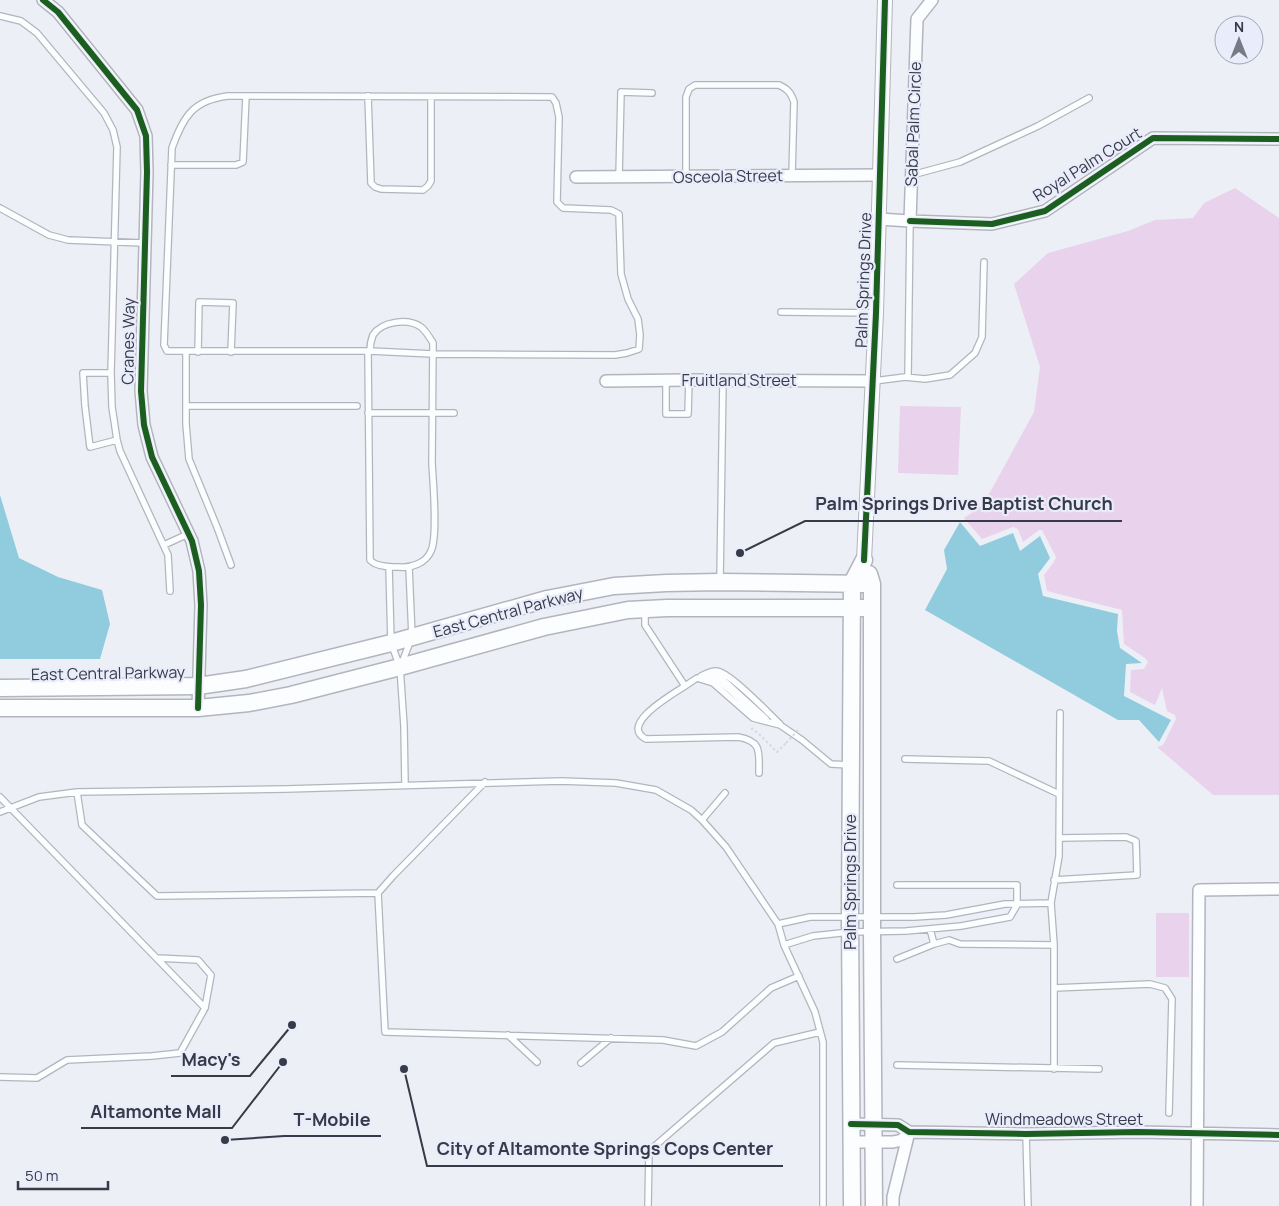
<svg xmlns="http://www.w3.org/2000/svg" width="1279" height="1206" viewBox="0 0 1279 1206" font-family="Manrope,sans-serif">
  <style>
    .green { fill: #e9d2eb }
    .water { fill: #90cbde }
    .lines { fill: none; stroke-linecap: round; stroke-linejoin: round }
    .service-casing { stroke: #b3b5be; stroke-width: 8 }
    .minor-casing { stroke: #b3b5be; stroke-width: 14 }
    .tertiary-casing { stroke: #b3b5be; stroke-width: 16 }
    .secondary-casing { stroke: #b3b5be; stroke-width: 19 }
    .path { stroke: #d7d8db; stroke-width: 2; stroke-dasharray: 2.5 2.5; stroke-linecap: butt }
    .service { stroke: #fcfdfe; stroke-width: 5.5 }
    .minor { stroke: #fcfdfe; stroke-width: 11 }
    .tertiary { stroke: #fcfdfe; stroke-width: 14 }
    .secondary { stroke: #fcfdfe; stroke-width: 16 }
    .path-bridge { stroke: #d7d8db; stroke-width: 2; stroke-dasharray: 2.5 2.5; stroke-linecap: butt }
    .cycleway-casing { stroke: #e9ecfa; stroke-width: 9 }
    .cycleway { stroke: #1b5e20; stroke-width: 6 }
    .labels { text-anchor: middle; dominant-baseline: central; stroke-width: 4.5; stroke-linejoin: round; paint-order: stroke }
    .street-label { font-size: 16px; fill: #373a48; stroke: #e9ecfa }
    .leader { fill: none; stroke: #373a48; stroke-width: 2 }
    .callout-dot { fill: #373a48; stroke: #e9ecfa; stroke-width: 2 }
    .callout-label { font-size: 18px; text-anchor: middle; font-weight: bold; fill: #373a48; stroke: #e9ecfa; stroke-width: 4.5; stroke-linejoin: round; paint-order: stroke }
  </style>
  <rect width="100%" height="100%" fill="#edeff6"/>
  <path class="green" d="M1235,188L1279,218V795H1213L1157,747L1163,745L1176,719L1175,715L1167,711L1162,688L1155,705L1130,692L1131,670L1144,669L1148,662L1145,658L1124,644L1122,610L1047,591L1044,575L1054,562L1056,557L1042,530H1039L1023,542L1018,529L1013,527L982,539L964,518L983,505L1034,412L1040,367L1014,284L1048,253L1128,231L1155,220L1193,218L1204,203Z
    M900,406L961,407L958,475L898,473Z
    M1156,913H1189V977H1156Z"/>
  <path class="water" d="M0,495L19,558L58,577L102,590L110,624L100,659H0Z
    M960,522L980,546L1013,533L1020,551L1040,536L1050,558L1038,574L1043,596L1118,614L1117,631L1120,648L1142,663L1126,664L1124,696L1171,720L1159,742L1139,720H1118L925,610L947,569L944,550Z"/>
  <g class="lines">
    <defs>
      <path id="service" d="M0,16L21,21L37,33L104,113L113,130L117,147L111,373L112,407L117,440L120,451L168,555L170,591
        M228,96L552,97L556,103L559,117L557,202L563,208L611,210L619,214L621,274L628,299L638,319L640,335L639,349L627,353L615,355L433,354L370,351H167L164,345L172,148C183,117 193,100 228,96Z
        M368,96L371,183L375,187L381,189L423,190L428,186L431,181V97
        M171,165H236L243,162L246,96
        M912,175L960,162L1038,126L1089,98
        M686,176V97L689,89L695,85H779C788,89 791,93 794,102L792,175
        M619,177L621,92L652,93
        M0,208L49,235L68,240L144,243
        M781,312L876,313
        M368,351L370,560C376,567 391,567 399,567C412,568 426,563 431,551C438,536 433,481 432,463C432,423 433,383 433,343C430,338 426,331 421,327C408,318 382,321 373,335C371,340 370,345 370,351
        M186,352V424L189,459L217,527L231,565
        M198,352L199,302L233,303L231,352
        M111,373H83L85,406L90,447L117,440
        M908,377L910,221
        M666,380V414H688L689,380
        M874,381L905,377L925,379L950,375L975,353L982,337L984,262
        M186,406H357
        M368,413H454
        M164,545L188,534
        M389,567L391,643L400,667L404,726L405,785
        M720,580L723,380
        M645,612V625L685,686C673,694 618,725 646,739L738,737C762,741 759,752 759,773
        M401,665L412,637L409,567
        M709,673L720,677L766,719
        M701,676C705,674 711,671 716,671C729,671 769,714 780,724
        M706,676C725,680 745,706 761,719
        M685,686L697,678L713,683L753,718L780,725L802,740L831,764L849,765
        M905,759L989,761L1059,794
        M77,792L82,825L157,896L378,893L385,1032L663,1040L696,1046L722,1032L771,988L799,976
        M0,797L205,1008L180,1053L152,1056L67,1060L37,1078L0,1077
        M0,812L39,797L77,792L286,789L561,781L616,783L656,790L691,810L702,820L726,847L778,924L784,945L815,1012L823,1042V1206
        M702,820L725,793
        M1054,880L1137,875L1136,841L1126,837L1059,838
        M378,893L393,876L485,782
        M778,924L810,917H914L946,915L1005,904L1051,903
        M934,944L949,940L960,944L1054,945
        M784,945L813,936L850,932L906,931L961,926L1010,917L1017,905V885H897
        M157,958L198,960L211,975L205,1008
        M897,959L934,944L930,929
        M1054,988L1150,984L1165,988L1172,999L1169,1113
        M508,1035L537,1062
        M581,1063L611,1038
        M897,1065L1099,1069
        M1054,1069V945L1051,903L1059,856L1060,713
        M1026,1134L1028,1206
        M648,1206L649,1151L774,1043L820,1032"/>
      <path id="minor" d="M43,0L58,12L137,110L146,136L147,172L141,391L144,425L152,457L192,541L199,571L201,605L198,708
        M576,177L880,175
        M879,219L910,221L917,19L932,0
        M910,221L992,224L1045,211L1153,138L1279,139
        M606,381L689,380L872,381
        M851,1124L898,1125L909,1132L1026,1134L1138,1132L1279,1135
        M851,1142H893L902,1140L909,1132
        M893,1206V1197L909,1132
        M1197,1206L1199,890L1279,889"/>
      <path id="tertiary" d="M864,560L876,313L885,0"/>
      <path id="secondary" d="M869,574L872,584V932L874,1206
        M0,688L198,686L246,679L391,643L547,599L614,586L666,583L720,582L872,584
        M0,708H198L249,703L291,695L400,667L544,627L628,610L667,608H872
        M852,1206L850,917L852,583L864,560"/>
    </defs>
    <use href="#service" class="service-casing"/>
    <use href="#minor" class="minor-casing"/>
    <use href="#tertiary" class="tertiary-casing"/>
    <use href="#secondary" class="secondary-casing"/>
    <path class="path" d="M753,728L752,729L758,733L777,752L786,743"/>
    <use href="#service" class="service"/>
    <use href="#minor" class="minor"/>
    <use href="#tertiary" class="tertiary"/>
    <use href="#secondary" class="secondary"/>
    <path class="path-bridge" d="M786,743L799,729"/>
    <defs>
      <path id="cycleway" d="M43,0L58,12L137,110L146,136L147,172L141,391L144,425L152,457L192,541L199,571L201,605L198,708
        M910,221L992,224L1045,211L1153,138L1279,139
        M864,560L876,313L885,0
        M851,1124L898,1125L909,1132L1026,1134L1138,1132L1279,1135"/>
    </defs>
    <use href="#cycleway" class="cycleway-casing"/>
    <use href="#cycleway" class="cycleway"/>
  </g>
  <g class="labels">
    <g class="street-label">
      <text transform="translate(913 124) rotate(-88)">Sabal Palm Circle</text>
      <text transform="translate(1087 164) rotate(-32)">Royal Palm Court</text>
      <text transform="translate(728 176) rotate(-1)">Osceola Street</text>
      <text transform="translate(863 280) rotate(-88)">Palm Springs Drive</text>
      <text transform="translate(128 341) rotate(-89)">Cranes Way</text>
      <text x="739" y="380">Fruitland Street</text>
      <text transform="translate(508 612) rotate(-15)">East Central Parkway</text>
      <text transform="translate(108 673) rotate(-1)">East Central Parkway</text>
      <text transform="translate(850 882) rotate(-90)">Palm Springs Drive</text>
      <text x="1064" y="1119">Windmeadows Street</text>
    </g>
  </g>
  <path class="leader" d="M740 553L805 521H1122M292 1025L250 1076H171M283 1062L232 1128H81M225 1140L284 1136H381M404 1069L427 1166H783"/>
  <g class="callout-dot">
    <circle cx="740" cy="553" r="5"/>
    <circle cx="292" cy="1025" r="5"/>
    <circle cx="283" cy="1062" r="5"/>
    <circle cx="225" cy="1140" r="5"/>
    <circle cx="404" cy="1069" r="5"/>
  </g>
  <g class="callout-label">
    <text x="964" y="510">Palm Springs Drive Baptist Church</text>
    <text x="211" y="1066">Macy's</text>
    <text x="156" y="1118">Altamonte Mall</text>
    <text x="332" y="1126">T-Mobile</text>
    <text x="605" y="1155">City of Altamonte Springs Cops Center</text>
  </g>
  <g transform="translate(1239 40)"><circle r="24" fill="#e9ecfa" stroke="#a2a5b3"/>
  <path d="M0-4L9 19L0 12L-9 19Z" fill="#777985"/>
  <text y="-8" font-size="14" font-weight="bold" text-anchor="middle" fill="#373a48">N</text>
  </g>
  <path d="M18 1181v8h90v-8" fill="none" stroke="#373a48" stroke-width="2.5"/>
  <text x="25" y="1181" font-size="15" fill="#373a48" stroke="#e9ecfa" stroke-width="4" paint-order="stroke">50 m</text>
</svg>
